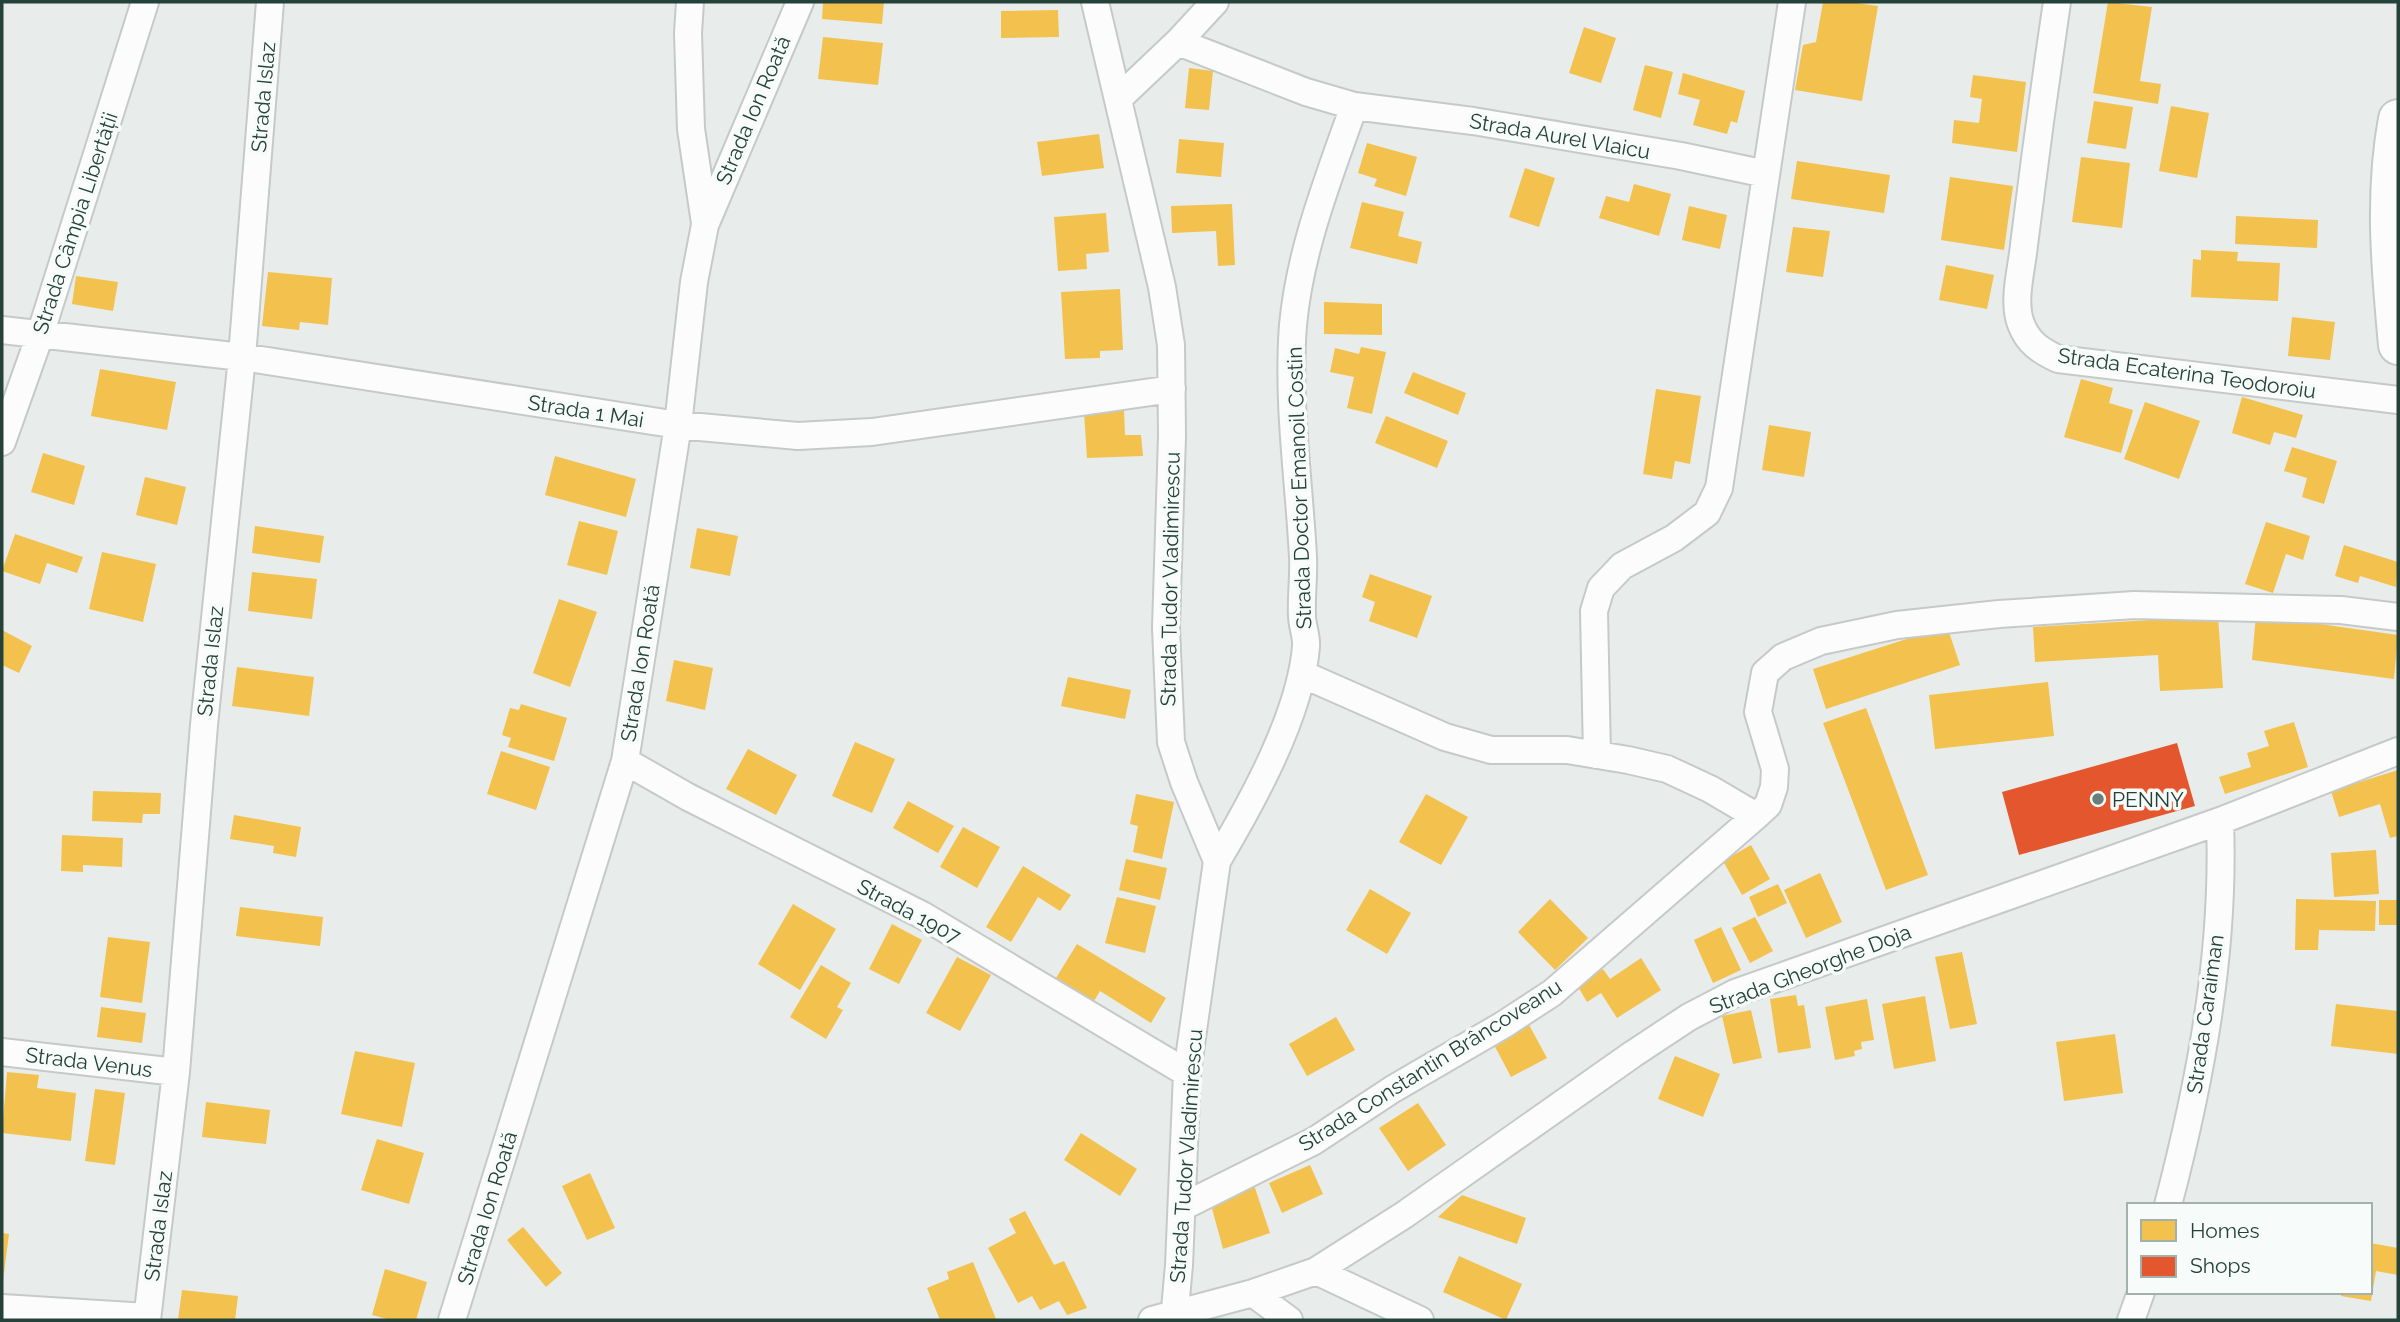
<svg xmlns="http://www.w3.org/2000/svg" width="2400" height="1322" viewBox="0 0 2400 1322" font-family="Raleway,sans-serif">
  <style>
    .homes { fill: #f2c14e }
    .shops { fill: #e4572e }
    .lines { fill: none; stroke-linecap: round; stroke-linejoin: round }
    .street-casing { stroke: #c5cac8; stroke-width: 30 }
    .secondary-casing { stroke: #c3cbc8; stroke-width: 42 }
    .street { stroke: #fcfcfc; stroke-width: 26 }
    .secondary { stroke: #fcfcfc; stroke-width: 38 }
    .poi-dot { fill: #697e78; stroke: #f7fbf9; stroke-width: 2.5 }
    .labels { text-anchor: middle; dominant-baseline: central; stroke-width: 7; stroke-linejoin: round; paint-order: stroke }
    .street-label { font-size: 21px; fill: #24423a; stroke: #f7fbf9 }
    .poi-label { font-size: 21px; fill: #24423a; stroke: #f7fbf9; text-anchor: start }
  </style>
  <rect width="100%" height="100%" fill="#e8edeb"/>
  <path class="homes" d="M823,2H884L882,24L822,19Z
    M1823,2H1849L1878,6L1862,101L1795,90L1803,45L1816,42Z
    M2108,2L2152,7L2140,81L2161,84L2158,104L2093,93Z
    M1058,10L1059,37L1001,38V11Z
    M1584,27L1616,38L1601,83L1569,73Z
    M823,37L883,43L878,85L818,79Z
    M1645,65L1673,72L1661,118L1633,110Z
    M1189,68L1213,71L1209,110L1185,108Z
    M1683,73L1745,91L1737,123L1731,121L1727,134L1693,125L1700,100L1678,94Z
    M1973,75L2026,82L2017,152L1952,143L1954,120L1979,123L1982,99L1970,97Z
    M2094,101L2133,107L2126,149L2087,143Z
    M2171,106L2209,113L2197,178L2159,171Z
    M1099,134L1104,168L1042,176L1037,142Z
    M1179,139L1224,143L1221,177L1176,173Z
    M1367,143L1417,157L1406,196L1374,186L1377,179L1358,173Z
    M2081,157L2130,163L2122,228L2072,222Z
    M1797,161L1890,175L1884,213L1791,199Z
    M1525,168L1555,178L1539,227L1509,217Z
    M1950,177L2013,186L2004,250L1941,240Z
    M1634,184L1671,194L1659,236L1599,218L1606,196L1629,202Z
    M1362,202L1404,212L1398,236L1422,242L1417,264L1350,248Z
    M1232,204L1235,265L1218,266L1216,231L1172,233L1171,206Z
    M1689,206L1727,215L1720,249L1682,240Z
    M1106,213L1109,252L1086,254L1087,269L1058,271L1054,217Z
    M2236,216L2318,220L2317,248L2235,244Z
    M1793,227L1830,231L1823,277L1786,272Z
    M2201,250L2238,252L2237,261L2280,263L2278,301L2191,297L2193,259L2201,260Z
    M1946,265L1994,275L1987,309L1939,300Z
    M268,272L332,278L328,325L300,322L299,330L262,326Z
    M76,276L118,282L113,311L72,304Z
    M1120,289L1123,350L1100,351V358L1065,359L1061,292Z
    M1324,302L1382,304V335L1324,334Z
    M2292,317L2335,322L2330,360L2288,356Z
    M1361,347L1386,352L1372,414L1347,408L1354,377L1330,372L1335,348L1359,354Z
    M100,369L176,382L167,430L91,416Z
    M1413,372L1466,393L1458,415L1404,393Z
    M2081,379L2113,388L2109,403L2133,410L2121,453L2064,437Z
    M1656,389L1701,396L1690,464L1675,461L1672,479L1643,474Z
    M2242,397L2303,415L2296,438L2274,432L2270,445L2232,433Z
    M2145,402L2200,421L2179,479L2124,459Z
    M1124,410L1125,435H1141L1143,456L1087,458L1084,413Z
    M1386,416L1448,441L1437,468L1375,443Z
    M1769,425L1811,432L1804,477L1762,470Z
    M2292,447L2337,461L2324,504L2302,497L2307,478L2284,471Z
    M43,453L85,466L74,505L31,492Z
    M555,456L636,479L626,517L545,495Z
    M145,477L186,487L177,525L136,515Z
    M579,521L618,531L607,575L567,565Z
    M2266,522L2310,536L2303,560L2286,554L2273,593L2245,584Z
    M255,526L324,536L320,563L252,553Z
    M697,528L738,536L730,576L690,568Z
    M15,534L83,557L77,573L47,563L40,584L2,571Z
    M2344,545L2398,562L2396,587L2360,576L2358,583L2335,576Z
    M102,552L156,564L143,622L89,609Z
    M252,572L317,579L312,619L248,611Z
    M1370,574L1432,596L1417,638L1369,621L1375,602L1362,597Z
    M559,599L597,612L570,687L533,673Z
    M2256,615L2398,635L2394,679L2252,660Z
    M2218,616L2223,688L2160,691L2158,655L2035,662L2033,627Z
    M1947,626L1960,665L1826,709L1813,669Z
    M2,630L32,646L19,673L2,665Z
    M674,660L713,668L705,710L666,701Z
    M237,667L314,677L309,716L232,706Z
    M1068,677L1131,690L1125,719L1061,706Z
    M2048,682L2054,736L1935,749L1929,695Z
    M521,704L567,718L554,761L508,747L511,738L502,735L510,708L519,710Z
    M1866,708L1928,875L1886,890L1823,723Z
    M2294,722L2308,767L2225,794L2219,777L2251,767L2247,753L2269,746L2264,731Z
    M855,742L895,759L872,813L832,796Z
    M748,749L797,775L776,815L726,789Z
    M501,751L550,767L536,810L487,794Z
    M2398,770V836L2390,838L2380,804L2339,817L2331,791Z
    M93,791L161,793L160,814H143L142,823L92,821Z
    M1136,794L1174,802L1162,859L1133,852L1138,826L1130,824Z
    M1426,794L1468,817L1441,865L1399,842Z
    M908,801L954,826L938,853L893,828Z
    M234,815L301,827L296,857L273,853L274,846L230,839Z
    M963,827L1000,847L977,888L940,867Z
    M62,835L123,838L122,867L83,865V872L61,871Z
    M1751,845L1770,879L1742,895L1723,861Z
    M2376,850L2379,894L2334,897L2331,853Z
    M1126,859L1167,868L1160,900L1119,890Z
    M1023,866L1071,895L1060,911L1038,897L1011,942L986,927Z
    M1820,873L1842,922L1806,938L1784,890Z
    M1778,884L1787,903L1758,917L1749,897Z
    M1370,889L1411,913L1387,954L1346,930Z
    M1117,897L1156,906L1145,953L1105,943Z
    M1550,899L1588,938L1555,970L1518,932Z
    M2296,899L2376,901L2375,931L2319,930L2318,950H2295Z
    M2379,900H2398V925H2379Z
    M793,904L836,929L800,990L758,964Z
    M240,907L323,917L320,946L236,936Z
    M1755,917L1773,951L1750,963L1732,928Z
    M892,924L922,940L899,984L869,969Z
    M1721,927L1741,970L1713,983L1694,940Z
    M108,937L150,942L142,1003L100,997Z
    M1077,944L1166,998L1151,1023L1100,991L1094,1001L1056,978Z
    M1962,952L1977,1024L1950,1029L1935,957Z
    M957,957L991,975L960,1031L926,1013Z
    M1641,958L1661,990L1617,1018L1601,993L1587,1002L1577,985L1603,969L1610,979Z
    M821,965L851,983L837,1007L843,1010L826,1039L790,1017Z
    M1796,995L1798,1006L1804,1005L1811,1048L1778,1053L1770,999Z
    M1925,996L1936,1061L1894,1069L1882,1004Z
    M1867,999L1874,1040L1861,1042L1862,1049L1854,1051L1855,1056L1835,1060L1825,1007Z
    M2336,1004L2398,1011V1054L2331,1046Z
    M101,1007L146,1013L142,1043L97,1037Z
    M1751,1010L1762,1058L1733,1064L1722,1016Z
    M1336,1017L1355,1050L1307,1076L1289,1044Z
    M1528,1023L1547,1058L1511,1077L1492,1041Z
    M2115,1034L2123,1093L2064,1101L2056,1042Z
    M355,1051L415,1063L402,1127L341,1114Z
    M1675,1056L1720,1074L1703,1117L1658,1099Z
    M7,1072L39,1075L37,1088L76,1093L71,1141L2,1133Z
    M95,1089L125,1093L115,1165L85,1161Z
    M206,1102L270,1110L266,1144L202,1137Z
    M1418,1103L1446,1145L1408,1171L1379,1128Z
    M1081,1133L1137,1169L1120,1196L1064,1160Z
    M377,1139L424,1153L409,1204L361,1190Z
    M1310,1165L1323,1194L1282,1213L1269,1183Z
    M590,1173L615,1228L587,1240L562,1186Z
    M1253,1182L1270,1233L1223,1249L1210,1201Z
    M1462,1195L1526,1218L1517,1244L1438,1217Z
    M1025,1211L1054,1265L1064,1261L1087,1308L1067,1315L1059,1301L1040,1310L1032,1296L1018,1303L988,1248L1016,1233L1009,1219Z
    M523,1227L562,1273L546,1287L507,1240Z
    M2,1233L9,1234L3,1281H2Z
    M2370,1243L2398,1248V1275L2376,1271L2371,1301L2341,1296V1292H2370Z
    M1459,1256L1522,1284L1506,1320L1443,1292Z
    M973,1262L996,1319L940,1320L927,1288L949,1279L947,1272Z
    M385,1269L427,1282L416,1320H391L372,1315Z
    M182,1290L238,1296L235,1320H178Z"/>
  <path class="shops" d="M2177,743L2195,806L2019,855L2002,792Z"/>
  <g class="lines">
    <defs>
      <path id="street" d="M690,2L688,33L691,129L705,223
        M1095,2L1162,287L1171,345L1172,436L1166,628L1171,742L1184,782L1217,861L1187,1073L1179,1265L1174,1320
        M2057,2C2045,83 2034,164 2024,245C2022,268 2012,301 2021,324C2028,343 2041,351 2058,359L2398,400
        M1178,42L1306,92L1354,106L1473,121L1681,156L1766,174
        M1119,98L1178,42L1215,2
        M2,330L242,357L678,425L798,436L872,432L1172,389
        M2,442L40,335L145,2
        M1302,674L1445,737L1491,750H1567L1628,760L1667,769L1710,789L1756,816
        M1597,755L1594,611L1601,588L1622,566L1674,538L1707,513L1719,488L1792,2
        M625,761L688,797L922,915L1187,1073
        M1217,861C1252,802 1300,716 1306,647C1307,636 1302,626 1302,616C1301,596 1304,577 1303,557C1299,481 1287,402 1293,325C1300,249 1329,177 1354,106
        M2,1052L176,1072
        M2168,1205C2201,1079 2225,951 2220,821
        M1182,1207L1314,1141L1393,1089L1503,1025L1552,993L1756,816L1768,805L1774,787L1775,769L1758,712L1765,673L1783,657L1821,641L1897,625L1999,614L2134,605L2341,610L2398,617
        M1316,1271L1420,1320
        M1253,1293L1289,1320
        M2,1308L147,1317
        M147,1320L176,1072L204,725L242,357L270,2
        M452,1320L625,761L678,425L694,282L705,225L800,2
        M1152,1320L1253,1293L1316,1271L1404,1215L1633,1054L1689,1017L1735,993L2220,821L2398,751
        M2131,1320L2141,1292"/>
      <path id="secondary" d="M2398,119C2384,195 2391,269 2398,345"/>
    </defs>
    <use href="#street" class="street-casing"/>
    <use href="#secondary" class="secondary-casing"/>
    <use href="#street" class="street"/>
    <use href="#secondary" class="secondary"/>
  </g>
  <circle class="poi-dot" cx="2098" cy="799" r="7"/>
  <g class="labels">
    <g class="street-label">
      <text transform="translate(263 97) rotate(-85)">Strada Islaz</text>
      <text transform="translate(753 110) rotate(-67)">Strada Ion Roată</text>
      <text transform="translate(1560 136) rotate(10)">Strada Aurel Vlaicu</text>
      <text transform="translate(75 223) rotate(-72)">Strada Câmpia Libertății</text>
      <text transform="translate(2187 373) rotate(8)">Strada Ecaterina Teodoroiu</text>
      <text transform="translate(586 411) rotate(9)">Strada 1 Mai</text>
      <text transform="translate(1299 488) rotate(-92)">Strada Doctor Emanoil Costin</text>
      <text transform="translate(1170 579) rotate(-89)">Strada Tudor Vladimirescu</text>
      <text transform="translate(210 661) rotate(-84)">Strada Islaz</text>
      <text transform="translate(640 663) rotate(-81)">Strada Ion Roată</text>
      <text transform="translate(909 911) rotate(28)">Strada 1907</text>
      <text transform="translate(1810 969) rotate(-21)">Strada Gheorghe Doja</text>
      <text transform="translate(2205 1014) rotate(-82)">Strada Caraiman</text>
      <text transform="translate(89 1062) rotate(7)">Strada Venus</text>
      <text transform="translate(1430 1065) rotate(-32)">Strada Constantin Brâncoveanu</text>
      <text transform="translate(1186 1156) rotate(-86)">Strada Tudor Vladimirescu</text>
      <text transform="translate(487 1208) rotate(-73)">Strada Ion Roată</text>
      <text transform="translate(158 1226) rotate(-83)">Strada Islaz</text>
    </g>
    <g class="poi-label">
      <text x="2112" y="799">PENNY</text>
    </g>
  </g>
  <rect width="2400" height="1322" fill="none" stroke="#24423a" stroke-width="7"/>
  <rect x="2127" y="1203" width="245" height="91" fill="#f7fbf9" stroke="#a3b1ad" stroke-width="2"/>
  <rect x="2141" y="1220" width="35" height="21" fill="#f2c14e" stroke="#a3b1ad" stroke-width="2"/>
  <text x="2190" y="1238" font-size="21" fill="#24423a">Homes</text>
  <rect x="2141" y="1256" width="35" height="21" fill="#e4572e" stroke="#a3b1ad" stroke-width="2"/>
  <text x="2190" y="1273" font-size="21" fill="#24423a">Shops</text>
</svg>
